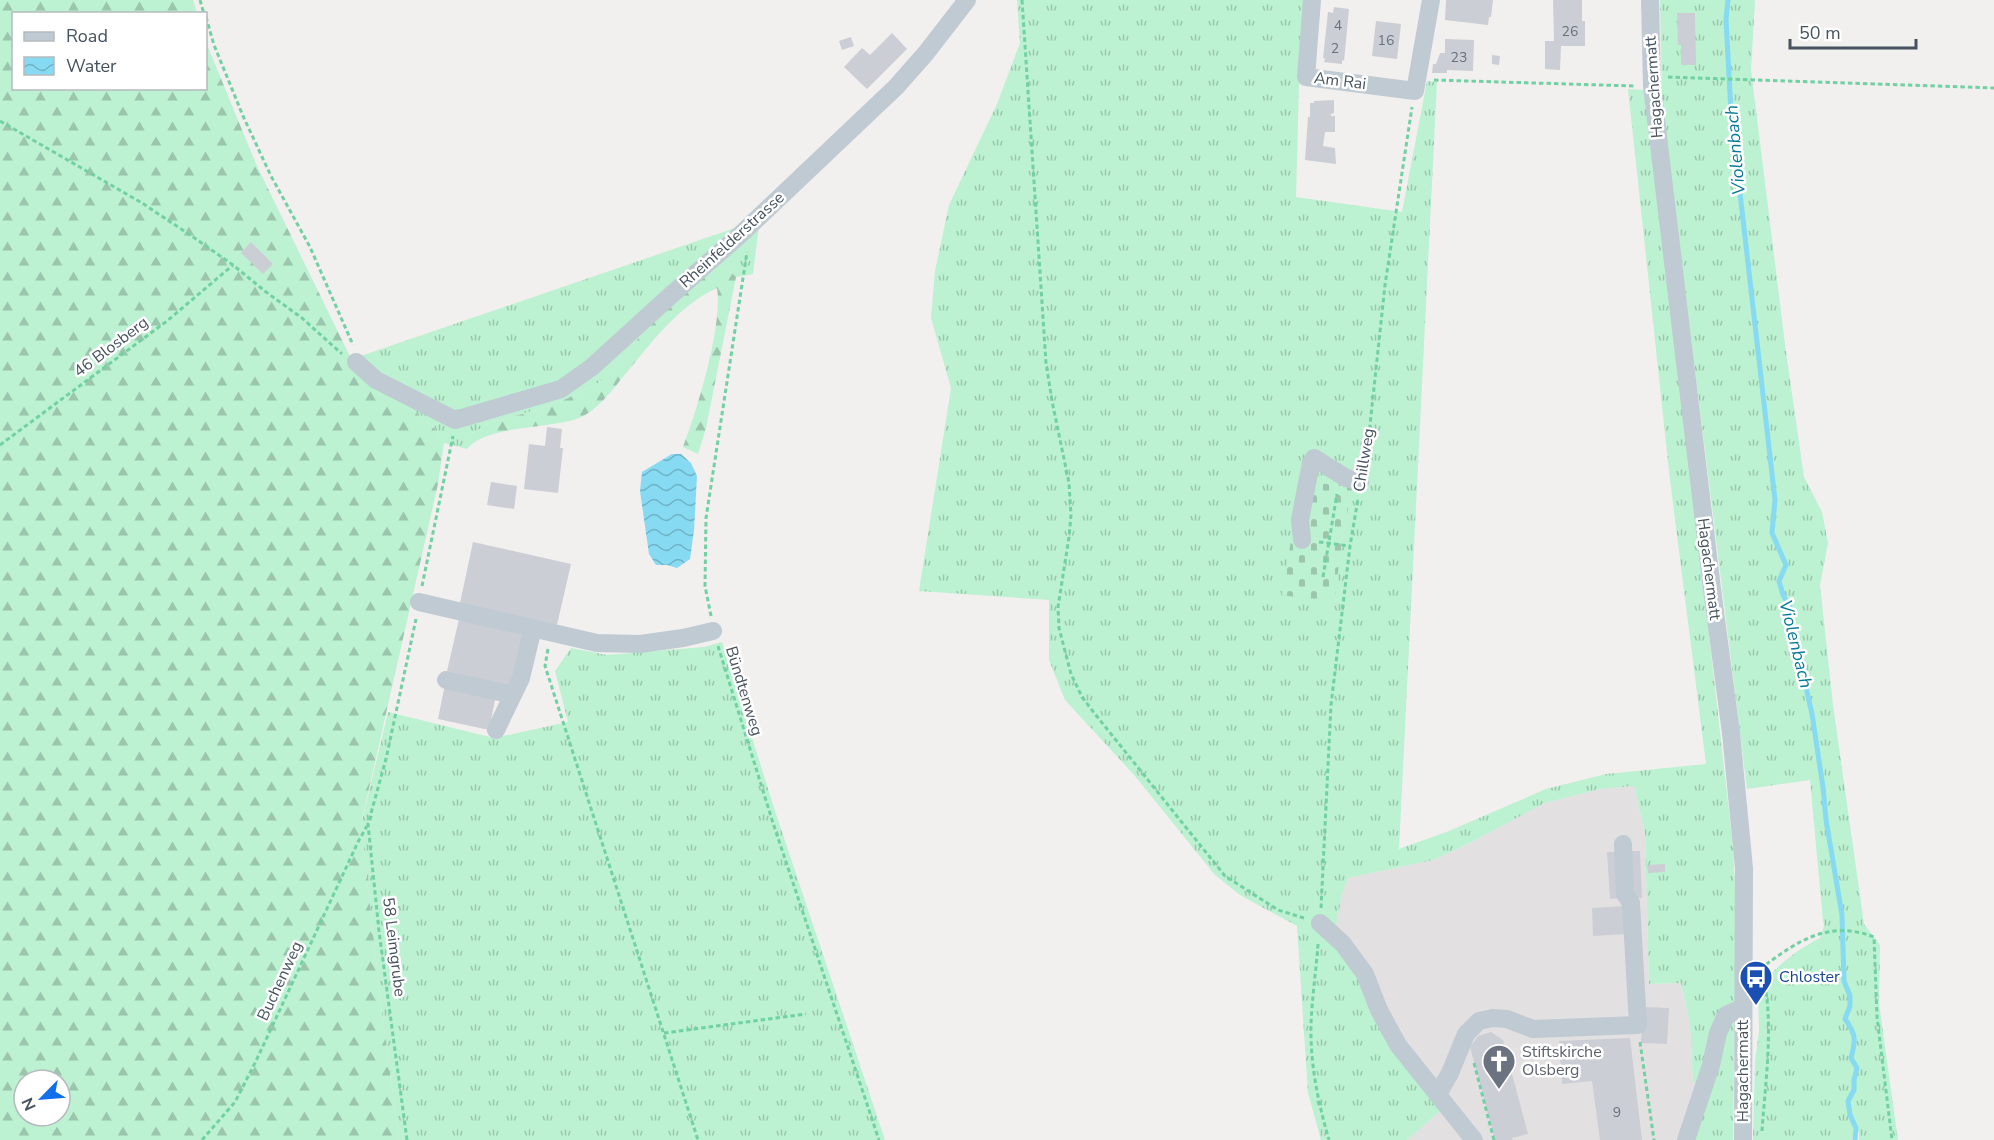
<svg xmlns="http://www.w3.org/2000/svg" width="1994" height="1140" viewBox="0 0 1994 1140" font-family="'Nunito Sans',sans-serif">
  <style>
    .education { fill: #e3e0e1 }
    .grass { fill: url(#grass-tufts); fill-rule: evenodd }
    .forest { fill: url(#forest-firs); fill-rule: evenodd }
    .cemetery { fill: url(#cemetery-stones) }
    .water { fill: url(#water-waves) }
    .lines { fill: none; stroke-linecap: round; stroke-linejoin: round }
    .stream { stroke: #86daf1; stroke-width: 5 }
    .building { fill: #cbced4 }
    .path { stroke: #72d1a3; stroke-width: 3; stroke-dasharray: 4.5 3; stroke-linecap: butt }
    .minor { stroke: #bfcad2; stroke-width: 18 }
    .labels { text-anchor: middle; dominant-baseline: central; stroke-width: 5; stroke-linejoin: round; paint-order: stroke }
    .number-label { font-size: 14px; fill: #67727c }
    .street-label { font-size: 16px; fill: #46535e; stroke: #fff }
    .transit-label { font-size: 16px; fill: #164399; stroke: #fff; text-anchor: start }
    .worship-label { font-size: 16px; fill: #5b616d; stroke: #fff; text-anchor: start }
    .water-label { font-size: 18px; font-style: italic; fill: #077a9a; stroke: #fff }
  </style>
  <defs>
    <pattern id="grass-tufts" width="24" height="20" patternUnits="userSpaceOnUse" patternTransform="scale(1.5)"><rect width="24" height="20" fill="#bcf1d1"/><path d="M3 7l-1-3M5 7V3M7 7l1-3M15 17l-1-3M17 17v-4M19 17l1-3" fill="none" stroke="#9bc6ad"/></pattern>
    <pattern id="forest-firs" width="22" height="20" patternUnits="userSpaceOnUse" patternTransform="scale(1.5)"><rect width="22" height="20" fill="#bcf1d1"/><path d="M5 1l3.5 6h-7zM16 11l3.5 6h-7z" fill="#9bc6ad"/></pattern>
    <pattern id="cemetery-stones" width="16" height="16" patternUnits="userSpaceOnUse" patternTransform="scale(1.5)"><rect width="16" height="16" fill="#bcf1d1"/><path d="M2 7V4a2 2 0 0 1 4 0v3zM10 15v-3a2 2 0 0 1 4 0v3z" fill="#9bc6ad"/></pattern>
    <pattern id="water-waves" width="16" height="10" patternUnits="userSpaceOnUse" patternTransform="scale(1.5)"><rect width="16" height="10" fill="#86daf1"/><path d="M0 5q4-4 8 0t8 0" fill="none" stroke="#6fb3c6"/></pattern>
  </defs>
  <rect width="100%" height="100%" fill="#f2efef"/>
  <path class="education" d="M1634,786L1645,833L1649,984L1681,983L1690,1024L1693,1083L1714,1085L1695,1140H1407L1439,1112L1413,1057L1336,926L1342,894L1348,878L1433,860L1464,846L1545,803L1600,789Z"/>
  <path class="grass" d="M1017,0H1305L1299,84L1296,197L1402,212L1427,81L1437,82L1399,849L1449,831L1546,789L1606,774L1706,764L1670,480L1628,89L1644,90L1691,476L1733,847L1736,906L1733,1140H1695L1713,1085L1693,1083L1690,1024L1681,983L1649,984L1645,833L1634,786L1600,789L1545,803L1464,846L1433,860L1348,878L1342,894L1336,926L1395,1029L1435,1083L1439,1112L1407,1140H1321L1308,1093L1297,926L1240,895L1215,875L1135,776L1065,700L1049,660V600L919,591L951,388L931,318L935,271L949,205L997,104L1020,43ZM1301,481L1351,488L1342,541Z
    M1660,0H1755L1751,70L1786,352L1804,477L1822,512L1828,543L1820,585L1833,705L1864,924L1880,945L1879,1003L1898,1140H1859V1132L1854,1131L1852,1140H1753L1755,1061L1759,1032L1758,987C1776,967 1796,950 1820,938L1824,926L1823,921L1810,780L1747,789L1662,104Z
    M759,225L753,274L736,277L725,266L703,276L643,333L600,382L566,399L533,411L489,423L467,437V449L444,443L434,428L415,412L362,382L352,359L735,228Z
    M722,642L775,811L885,1140H399L382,1013L361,825L388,712L494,738L568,722L555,671L571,648L607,655L704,647Z"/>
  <path class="forest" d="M0,0H193L197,13L14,14V88H206V42L256,164L362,381L415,412L434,428L444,443L438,484L361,824L382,1013L399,1140H0ZM24,1080H60V1116H24Z
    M725,266L736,277L706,428L698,454L683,447C697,410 723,326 717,288C677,306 650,345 622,378C612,391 595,412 579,418C551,429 485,425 467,449V437L489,423L533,411L566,399L600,382L643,333L703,276Z"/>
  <path class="cemetery" d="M1301,480L1352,488L1342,541L1334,603L1282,595Z"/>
  <path class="water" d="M672,454H681L691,463L697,476L694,530L690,559L677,568L667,565H656L649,554L640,491L642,472Z"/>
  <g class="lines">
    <path class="stream" d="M1728,0L1726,19L1733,150L1740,193L1775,500L1772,533L1786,565L1779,581L1783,595L1792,611L1790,629L1801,656L1805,672V683L1812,714L1823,787L1826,820L1842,915L1844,981L1850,996V1006L1845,1019C1856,1034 1856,1040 1851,1058L1857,1068L1854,1080V1090L1848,1101L1850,1115L1856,1128L1855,1140"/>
  </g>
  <path class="building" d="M1446,0H1493L1491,17H1489L1488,25L1445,20Z
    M1553,0H1582V21H1585V46H1561L1560,70L1545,69V41H1554Z
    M1334,7L1349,9L1344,61L1342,60V64L1324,62L1325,58H1323L1328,12L1333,13Z
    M1677,13H1695L1696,65H1681V45H1678Z
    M1376,21L1401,24L1397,59L1372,56Z
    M892,33L907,49L867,89L844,67L862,48L870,55Z
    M851,37L854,46L842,50L839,41Z
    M1445,39L1474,40L1473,71L1447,70V73H1432L1433,64H1436L1440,53H1445Z
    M1492,55L1500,56L1499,65L1492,64Z
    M1334,100V113L1331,114V116H1335V132H1325L1323,146L1335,148L1336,164L1305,160L1308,117H1310V103H1314V101Z
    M251,242L273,264L263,274L241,253Z
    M547,427L562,429L560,448H563L558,493L524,489L529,444L545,446Z
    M491,482L517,486L514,509L487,505Z
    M473,542L571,564L557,625L460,603Z
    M459,619L523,635L511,687L447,671Z
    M445,684L496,695L489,730L438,719Z
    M1628,851H1640L1642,898H1631Z
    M1607,852H1619L1621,898L1610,899Z
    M1665,864V872L1648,873L1647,865Z
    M1626,906L1628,934L1593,936L1592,908Z
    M1643,1007L1669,1008L1667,1044L1641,1043Z
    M1491,1032L1503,1040L1528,1134L1512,1138L1513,1140H1495L1470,1047L1478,1036Z
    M1630,1038L1642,1140H1600L1592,1081L1562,1084L1559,1041Z"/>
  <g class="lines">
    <path class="path" d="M200,0L204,14
      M1022,0L1046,363L1052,401L1069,483L1071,515L1069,537L1058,607L1059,628L1071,674L1082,697L1095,714L1225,876L1278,910L1304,918
      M206,17L214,45L243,116L271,176L310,247L353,345
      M1668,77L1994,88
      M1434,80L1634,86
      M0,121L142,203L196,239L233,265L266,292L302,318L342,354
      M0,445L167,321L233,265
      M1363,466L1370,425L1385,285L1412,107
      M1319,542L1350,546
      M1323,577L1337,494
      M422,586L453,436
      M711,616L705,586L706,518L747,252
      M718,646L773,823L879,1140
      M548,649L545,666L698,1140
      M1321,908L1331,705L1350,546L1358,499
      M1318,944C1316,971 1312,998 1311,1024C1310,1064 1318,1102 1329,1140
      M1760,969C1796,942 1828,919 1874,937L1877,1017L1892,1140
      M664,1033L806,1014
      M1640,1042L1654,1140
      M1474,1063L1494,1140
      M1762,1131C1765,1085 1775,1018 1762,974
      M202,1140L235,1102L256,1061L358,842L367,826
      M407,1140L379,931L368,824L386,759L416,619"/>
    <path class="minor" d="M1312,0L1306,77L1415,91L1431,0
      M1650,0L1652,86L1712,589L1731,733L1744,868L1743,1140
      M356,362L376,380L455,420L561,389L592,367L670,296L742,233L896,87L926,53L967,0
      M1302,540L1300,520L1311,463L1314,458L1346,478L1360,482
      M419,602L597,643L640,644L683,638L713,631
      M446,680L513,695
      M496,730L521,678L533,628
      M1320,923L1343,944L1365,974L1379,1010L1398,1045L1474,1140
      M1438,1094L1450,1073L1466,1034L1479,1021L1493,1018L1507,1019L1533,1029L1638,1025L1631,903L1625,894L1623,844
      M1686,1140L1711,1065L1718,1033L1726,1015L1742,1008"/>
  </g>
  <defs>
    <symbol id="bus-pin" viewBox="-11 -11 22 30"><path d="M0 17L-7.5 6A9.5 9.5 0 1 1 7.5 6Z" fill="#1a4fb4" stroke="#fff"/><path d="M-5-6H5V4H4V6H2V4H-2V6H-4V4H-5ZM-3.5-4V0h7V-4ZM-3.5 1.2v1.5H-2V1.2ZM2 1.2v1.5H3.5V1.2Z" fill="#fff"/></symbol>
    <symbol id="church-pin" viewBox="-11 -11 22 30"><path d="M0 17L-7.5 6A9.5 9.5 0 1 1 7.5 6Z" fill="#6b7280" stroke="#fff"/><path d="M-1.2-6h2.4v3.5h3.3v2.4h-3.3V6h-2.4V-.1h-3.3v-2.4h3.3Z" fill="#fff"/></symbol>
  </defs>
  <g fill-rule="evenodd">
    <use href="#bus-pin" x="1737" y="958" width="38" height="52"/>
    <use href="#church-pin" x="1480" y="1042" width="38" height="52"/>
  </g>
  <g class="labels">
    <g class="number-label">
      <text x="1338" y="25">4</text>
      <text x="1570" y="31">26</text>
      <text x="1386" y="40">16</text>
      <text x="1335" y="48">2</text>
      <text x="1459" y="57">23</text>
      <text x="1617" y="1112">9</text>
    </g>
    <g class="street-label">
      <text transform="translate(1340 81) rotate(7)">Am Rai</text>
      <text transform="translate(1654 87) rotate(-94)">Hagachermatt</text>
      <text transform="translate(732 240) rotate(-42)">Rheinfelderstrasse</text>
      <text transform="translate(111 347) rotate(-37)">46 Blosberg</text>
      <text transform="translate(1364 460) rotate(-81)">Chillweg</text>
      <text transform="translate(1709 569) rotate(83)">Hagachermatt</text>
      <text transform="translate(744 691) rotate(73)">Bündtenweg</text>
      <text transform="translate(394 947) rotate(83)">58 Leimgrube</text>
      <text transform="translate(280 981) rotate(-65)">Buchenweg</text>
      <text transform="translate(1743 1071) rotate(-90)">Hagachermatt</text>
    </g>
    <g class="transit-label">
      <text x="1779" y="977">Chloster</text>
    </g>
    <g class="worship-label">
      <text x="1522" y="1052">Stiftskirche<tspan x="1522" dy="18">Olsberg</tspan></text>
    </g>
    <g class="water-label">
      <text transform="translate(1735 150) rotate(-95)">Violenbach</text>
      <text transform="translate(1796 644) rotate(76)">Violenbach</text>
    </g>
  </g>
  <rect x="12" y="12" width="195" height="78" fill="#ffffff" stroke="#b5babf" stroke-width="1.5"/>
  <rect x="24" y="32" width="30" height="9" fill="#bfcad2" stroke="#b5babf" stroke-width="1.5"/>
  <text x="66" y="42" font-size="18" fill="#46535e">Road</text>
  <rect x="24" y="57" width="30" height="18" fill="url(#water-waves)" stroke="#b5babf" stroke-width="1.5"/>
  <text x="66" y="72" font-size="18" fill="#46535e">Water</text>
  <g transform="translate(42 1098) rotate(245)"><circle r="28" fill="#ffffff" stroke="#b5babf" stroke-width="1.5"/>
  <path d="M0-4.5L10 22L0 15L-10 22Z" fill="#106feb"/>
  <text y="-9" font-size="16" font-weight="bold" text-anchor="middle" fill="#46535e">N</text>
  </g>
  <path d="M1790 39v9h126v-9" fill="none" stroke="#46535e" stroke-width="3"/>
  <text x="1799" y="39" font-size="18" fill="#46535e" stroke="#ffffff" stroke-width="4.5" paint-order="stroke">50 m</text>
</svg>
